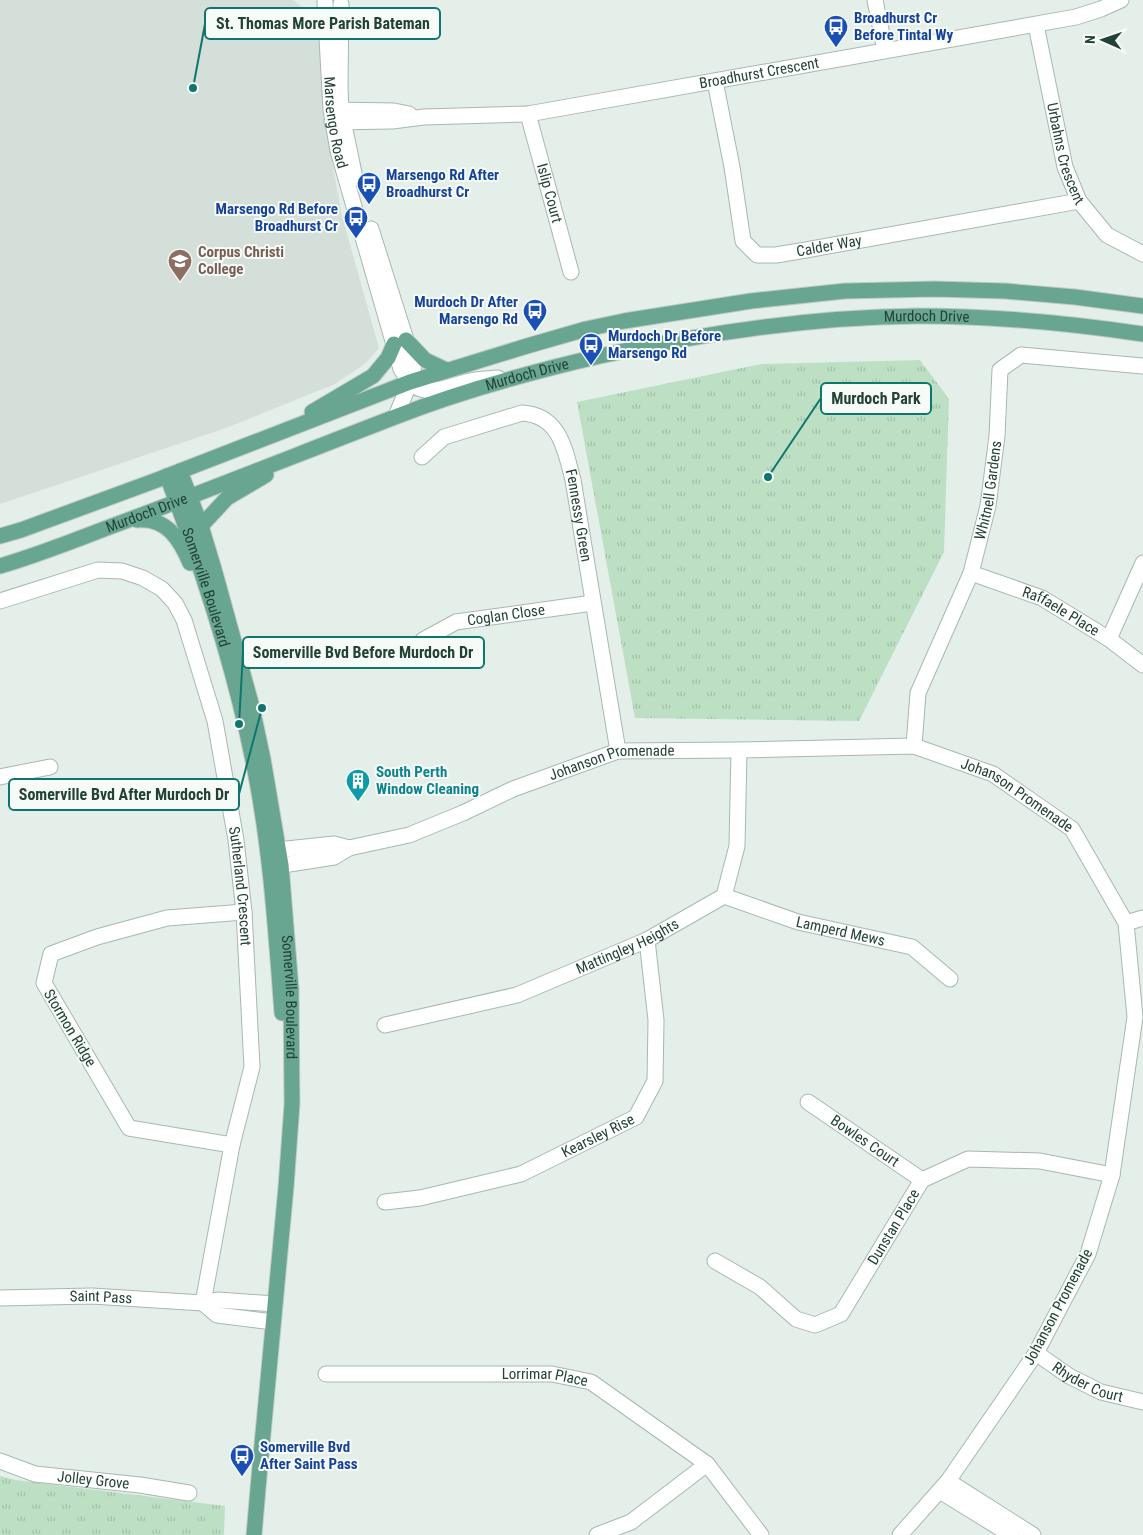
<svg xmlns="http://www.w3.org/2000/svg" width="1143" height="1535" viewBox="0 0 1143 1535" font-family="'Roboto Condensed',sans-serif">
  <style>
    .built { fill: #d3dfd8 }
    .park { fill: url(#park-tufts) }
    .lines { fill: none; stroke-linecap: round; stroke-linejoin: round }
    .minor-casing { stroke: #a7b8b1; stroke-width: 17 }
    .major-casing { stroke: #c1cac7; stroke-width: 17 }
    .minor { stroke: #fff; stroke-width: 15 }
    .major { stroke: #68a691; stroke-width: 15 }
    .labels { text-anchor: middle; dominant-baseline: central; stroke-width: 4; stroke-linejoin: round; paint-order: stroke }
    .transit-label { font-size: 15px; font-weight: bold; fill: #164399; stroke: #f6fbf8; text-anchor: start }
    .street-label { font-size: 15px; fill: #234237; stroke: #f6fbf8 }
    .education-label { font-size: 15px; font-weight: bold; fill: #785e54; stroke: #f6fbf8; text-anchor: start }
    .culture-label { font-size: 15px; font-weight: bold; fill: #0d838f; stroke: #f6fbf8; text-anchor: start }
    .leader { fill: none; stroke: #0f766e; stroke-width: 2 }
    .callout-dot { fill: #0f766e; stroke: #f6fbf8; stroke-width: 2 }
    .callout { fill: #f6fbf8; stroke: #0f766e; stroke-width: 2 }
    .callout-label { font-size: 16px; text-anchor: middle; font-weight: bold; fill: #234237 }
  </style>
  <defs>
    <pattern id="park-tufts" width="24" height="20" patternUnits="userSpaceOnUse" patternTransform="scale(1.25)"><rect width="24" height="20" fill="#bde0c4"/><path d="M3 7l-1-3M5 7V3M7 7l1-3M15 17l-1-3M17 17v-4M19 17l1-3" fill="none" stroke="#a2c1a9"/></pattern>
  </defs>
  <rect width="100%" height="100%" fill="#e5efea"/>
  <path class="built" d="M0,0H293L320,23L325,124L342,216L379,348L366,363L335,384L226,428L0,504Z"/>
  <path class="park" d="M920,360L949,399L944,552L859,721L635,718L577,402L761,364Z
    M0,1476L16,1480L225,1506L224,1535H0Z"/>
  <g class="lines">
    <defs>
      <g id="minor">
        <path d="M875,0L885,50"/>
        <path id="s1" d="M325,2L331,110L338,151L401,369C405,375 409,383 416,387C432,396 454,384 470,381C479,379 489,379 498,378"/>
        <path d="M341,4L340,87L341,110L355,178"/>
        <path id="s2" d="M1036,25L1065,167L1079,201L1107,235L1143,254"/>
        <path id="s3" d="M715,81L732,167L743,241L757,255H776L806,250L1079,201"/>
        <path d="M332,110L394,111L409,114"/>
        <path id="s4" d="M528,114L571,272"/>
        <path id="s5" d="M332,122L392,121L424,117L528,114L1076,17L1101,9L1121,0"/>
        <path d="M371,229L414,365L410,382L396,416"/>
        <path id="s6" d="M422,457L444,437L522,413C560,415 565,450 573,480L618,751"/>
        <path id="s7" d="M971,573L1042,598L1109,639L1143,665"/>
        <path id="s8" d="M0,601L98,570L122,571L143,578L162,589L175,603L184,620L215,721L236,840L244,912L252,1067L232,1145L203,1303"/>
        <path d="M1109,639L1143,563"/>
        <path id="s9" d="M423,640L456,622L593,603"/>
        <path id="s10" d="M914,746L918,693L971,573L988,506L997,436L1000,370L1021,355L1143,366"/>
        <path d="M0,777L50,767"/>
        <path d="M268,851L334,844L349,848"/>
        <path id="s11" d="M270,867L334,857L349,848L409,835L463,813L513,789L618,751L739,750L914,746L993,774L1072,829L1126,923L1135,1017L1112,1175L1088,1254L1036,1353L948,1481L900,1535"/>
        <path id="s12" d="M724,896L798,922L912,947L950,979"/>
        <path d="M1126,923L1143,918"/>
        <path id="s13" d="M385,1025L517,995L647,940L724,896L737,846L739,750"/>
        <path id="s14" d="M808,1102L922,1180"/>
        <path d="M232,1145L129,1128L44,983L51,954L97,937L167,918L244,912"/>
        <path id="s15" d="M385,1202L420,1198L521,1174L636,1117L655,1081L656,1020L647,940"/>
        <path id="s16" d="M715,1261L760,1287L796,1319L815,1325L841,1314L922,1180L968,1159L1040,1161L1112,1175"/>
        <path id="s17" d="M0,1298L92,1296L203,1303L218,1300L275,1304"/>
        <path d="M203,1303L217,1315L273,1322"/>
        <path id="s18" d="M1036,1353L1069,1376L1101,1392L1143,1402"/>
        <path id="s19" d="M326,1374H552L591,1382L707,1464L761,1535"/>
        <path id="s20" d="M0,1461L35,1474L140,1485L189,1493"/>
        <path d="M948,1481L1033,1535"/>
        <path d="M940,1491L1011,1535"/>
        <path d="M597,1535L631,1522L707,1464"/>
      </g>
      <g id="major">
        <path d="M406,340L425,360L446,370"/>
        <path d="M312,412L373,376L388,358L394,344"/>
        <path id="s21" d="M180,471L201,526L214,569L251,703L263,759L281,865L291,989L292,1104L286,1187L259,1477L254,1535"/>
        <path id="s22" d="M167,476C204,573 237,674 256,776C271,854 276,934 282,1013"/>
        <path d="M137,520C166,517 180,539 190,563"/>
        <path d="M201,526L227,498L266,475"/>
        <path d="M0,536L21,530L157,480L410,382L527,346L586,329L624,321L751,301L845,291L934,289L1005,291L1075,297L1143,306"/>
        <path id="s23" d="M0,566C42,554 82,537 123,522C214,488 304,452 395,417C461,391 531,372 600,356C704,333 811,317 918,316C994,316 1069,323 1143,334"/>
      </g>
    </defs>
    <use href="#minor" class="minor-casing"/>
    <use href="#major" class="major-casing"/>
    <use href="#minor" class="minor"/>
    <use href="#major" class="major"/>
  </g>
  <defs>
    <symbol id="bus-pin" viewBox="-11 -11 22 30"><path d="M0 17L-7.5 6A9.5 9.5 0 1 1 7.5 6Z" fill="#1a4fb4" stroke="#f6fbf8"/><path d="M-5-6H5V4H4V6H2V4H-2V6H-4V4H-5ZM-3.5-4V0h7V-4ZM-3.5 1.2v1.5H-2V1.2ZM2 1.2v1.5H3.5V1.2Z" fill="#fff"/></symbol>
    <symbol id="school-pin" viewBox="-11 -11 22 30"><path d="M0 17L-7.5 6A9.5 9.5 0 1 1 7.5 6Z" fill="#8d6e63" stroke="#f6fbf8"/><path d="M0-5L7-2L0 1L-7-2ZM-4 1L0 2.5L4 1V4Q0 6-4 4Z" fill="#fff"/></symbol>
    <symbol id="building-pin" viewBox="-11 -11 22 30"><path d="M0 17L-7.5 6A9.5 9.5 0 1 1 7.5 6Z" fill="#0f9aa8" stroke="#f6fbf8"/><path d="M-4-6H4V6H1V3H-1V6H-4ZM-2.5-4.3h1.7v1.8h-1.7ZM.8-4.3h1.7v1.8H.8ZM-2.5-1h1.7V.8h-1.7ZM.8-1h1.7V.8H.8Z" fill="#fff"/></symbol>
  </defs>
  <g fill-rule="evenodd">
    <use href="#bus-pin" x="822" y="13" width="28" height="38"/>
    <use href="#bus-pin" x="355" y="170" width="28" height="38"/>
    <use href="#bus-pin" x="342" y="204" width="28" height="38"/>
    <use href="#school-pin" x="166" y="247" width="28" height="38"/>
    <use href="#bus-pin" x="521" y="297" width="28" height="38"/>
    <use href="#bus-pin" x="577" y="331" width="28" height="38"/>
    <use href="#building-pin" x="344" y="767" width="28" height="38"/>
    <use href="#bus-pin" x="228" y="1442" width="28" height="38"/>
  </g>
  <g class="labels">
    <g class="transit-label">
      <text x="854" y="18">Broadhurst Cr<tspan x="854" dy="17">Before Tintal Wy</tspan></text>
      <text x="386" y="175">Marsengo Rd After<tspan x="386" dy="17">Broadhurst Cr</tspan></text>
      <text x="338" y="209" text-anchor="end">Marsengo Rd Before<tspan x="338" dy="17">Broadhurst Cr</tspan></text>
      <text x="518" y="302" text-anchor="end">Murdoch Dr After<tspan x="518" dy="17">Marsengo Rd</tspan></text>
      <text x="608" y="336">Murdoch Dr Before<tspan x="608" dy="17">Marsengo Rd</tspan></text>
      <text x="260" y="1447">Somerville Bvd<tspan x="260" dy="17">After Saint Pass</tspan></text>
    </g>
    <g class="street-label">
      <text stroke="none"><textPath href="#s5" startOffset="431">Broadhurst Crescent</textPath></text>
      <text stroke="none"><textPath href="#s1" startOffset="121">Marsengo Road</textPath></text>
      <text stroke="none"><textPath href="#s2" startOffset="132">Urbahns Crescent</textPath></text>
      <text stroke="none"><textPath href="#s4" startOffset="82">Islip Court</textPath></text>
      <text stroke="none"><textPath href="#s3" startOffset="255">Calder Way</textPath></text>
      <text stroke="none"><textPath href="#s23" startOffset="966">Murdoch Drive</textPath></text>
      <text stroke="none"><textPath href="#s23" startOffset="561">Murdoch Drive</textPath></text>
      <text stroke="none"><textPath href="#s10" startOffset="269">Whitnell Gardens</textPath></text>
      <text stroke="none"><textPath href="#s23" startOffset="156">Murdoch Drive</textPath></text>
      <text stroke="none"><textPath href="#s6" startOffset="239">Fennessy Green</textPath></text>
      <text stroke="none"><textPath href="#s22" startOffset="118">Somerville Boulevard</textPath></text>
      <text stroke="none"><textPath href="#s7" startOffset="98">Raffaele Place</textPath></text>
      <text stroke="none"><textPath href="#s9" startOffset="88">Coglan Close</textPath></text>
      <text stroke="none"><textPath href="#s11" startOffset="361">Johanson Promenade</textPath></text>
      <text stroke="none"><textPath href="#s11" startOffset="780">Johanson Promenade</textPath></text>
      <text stroke="none"><textPath href="#s8" startOffset="482">Sutherland Crescent</textPath></text>
      <text stroke="none"><textPath href="#s12" startOffset="122">Lamperd Mews</textPath></text>
      <text stroke="none"><textPath href="#s13" startOffset="256">Mattingley Heights</textPath></text>
      <text stroke="none"><textPath href="#s21" startOffset="540">Somerville Boulevard</textPath></text>
      <text transform="translate(70 1028) rotate(59)">Stormon Ridge</text>
      <text stroke="none"><textPath href="#s15" startOffset="225">Kearsley Rise</textPath></text>
      <text stroke="none"><textPath href="#s14" startOffset="69">Bowles Court</textPath></text>
      <text stroke="none"><textPath href="#s16" startOffset="250">Dunstan Place</textPath></text>
      <text stroke="none"><textPath href="#s17" startOffset="101">Saint Pass</textPath></text>
      <text transform="translate(1058 1307) rotate(-62)">Johanson Promenade</text>
      <text stroke="none"><textPath href="#s19" startOffset="219">Lorrimar Place</textPath></text>
      <text stroke="none"><textPath href="#s18" startOffset="60">Rhyder Court</textPath></text>
      <text stroke="none"><textPath href="#s20" startOffset="96">Jolley Grove</textPath></text>
    </g>
    <g class="education-label">
      <text x="198" y="252">Corpus Christi<tspan x="198" dy="17">College</tspan></text>
    </g>
    <g class="culture-label">
      <text x="376" y="772">South Perth<tspan x="376" dy="17">Window Cleaning</tspan></text>
    </g>
  </g>
  <path class="leader" d="M193 88L205 24M768 477L821 398M239 724L243 652M262 708L239 794"/>
  <g class="callout-dot">
    <circle cx="193" cy="88" r="5"/>
    <circle cx="768" cy="477" r="5"/>
    <circle cx="239" cy="724" r="5"/>
    <circle cx="262" cy="708" r="5"/>
  </g>
  <g class="callout">
    <rect x="205" y="8" width="235" height="31" rx="5"/>
    <rect x="821" y="383" width="110" height="31" rx="5"/>
    <rect x="243" y="637" width="241" height="31" rx="5"/>
    <rect x="9" y="779" width="230" height="31" rx="5"/>
  </g>
  <g class="callout-label">
    <text x="323" y="29">St. Thomas More Parish Bateman</text>
    <text x="876" y="404">Murdoch Park</text>
    <text x="363" y="658">Somerville Bvd Before Murdoch Dr</text>
    <text x="124" y="800">Somerville Bvd After Murdoch Dr</text>
  </g>
  <g transform="translate(1103 40) rotate(272)" stroke="#f6fbf8" stroke-width="4" paint-order="stroke">
  <path d="M0-4L9 19L0 12L-9 19Z" fill="#234237"/>
  <text y="-8" font-size="14" font-weight="bold" text-anchor="middle" fill="#234237">N</text>
  </g>
</svg>
